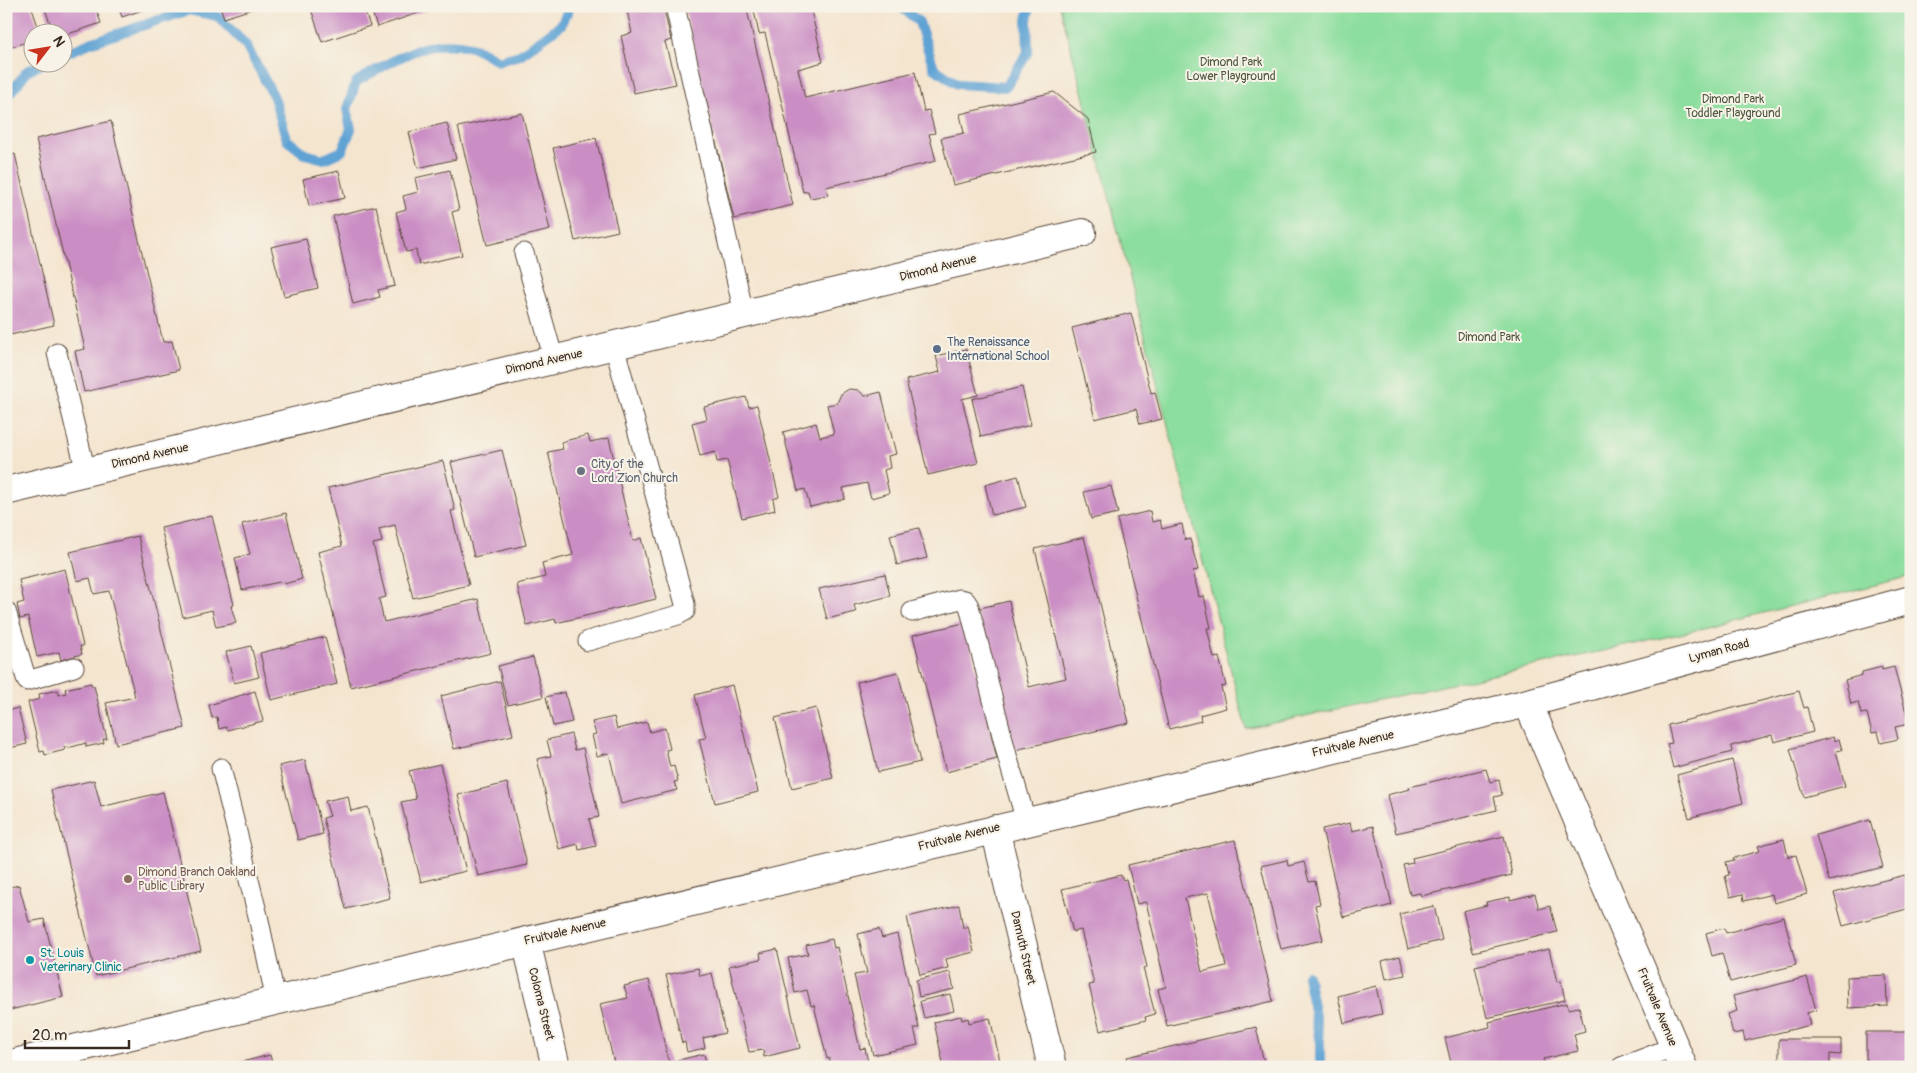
<svg xmlns="http://www.w3.org/2000/svg" width="1917" height="1073" viewBox="0 0 1917 1073" font-family="Pangolin,sans-serif">
  <style>
    .green { fill: #8cde9e; stroke: #64845e }
    .lines { fill: none; stroke-linecap: round; stroke-linejoin: round }
    .stream { stroke: #5fa3d4; stroke-width: 10 }
    .building { fill: #cb8ec4; fill-rule: evenodd }
    .service-casing { stroke: #574639; stroke-width: 21 }
    .minor-casing { stroke: #574639; stroke-width: 30 }
    .tertiary-casing { stroke: #574639; stroke-width: 30 }
    .service { stroke: #fff; stroke-width: 19 }
    .minor { stroke: #fff; stroke-width: 28 }
    .tertiary { stroke: #fff; stroke-width: 28 }
    .service-dot { fill: #5c6f8a; stroke: #f7f3e8; stroke-width: 2 }
    .worship-dot { fill: #6b7280; stroke: #f7f3e8; stroke-width: 2 }
    .education-dot { fill: #8d6e63; stroke: #f7f3e8; stroke-width: 2 }
    .culture-dot { fill: #0f9aa8; stroke: #f7f3e8; stroke-width: 2 }
    .labels { text-anchor: middle; dominant-baseline: central; stroke-width: 4; stroke-linejoin: round; paint-order: stroke }
    .park-label { font-size: 12px; fill: #4f573e; stroke: #f7f3e8 }
    .street-label { font-size: 12px; fill: #3b2a1e; stroke: #f7f3e8 }
    .service-label { font-size: 12px; fill: #4e5e75; stroke: #f7f3e8; text-anchor: start }
    .worship-label { font-size: 12px; fill: #5b616d; stroke: #f7f3e8; text-anchor: start }
    .education-label { font-size: 12px; fill: #785e54; stroke: #f7f3e8; text-anchor: start }
    .culture-label { font-size: 12px; fill: #0d838f; stroke: #f7f3e8; text-anchor: start }
  </style>
  <rect width="100%" height="100%" fill="#f7f3e8"/>
  <filter id="ink" filterUnits="userSpaceOnUse"><feTurbulence type="fractalNoise" baseFrequency=".02" numOctaves="2"/><feDisplacementMap in="SourceGraphic" scale="10" xChannelSelector="R" yChannelSelector="G"/><feConvolveMatrix kernelMatrix="1 2 1 2 8 2 1 2 1" color-interpolation-filters="sRGB"/></filter>
  <filter id="wash" filterUnits="userSpaceOnUse"><feTurbulence type="fractalNoise" baseFrequency=".0096" numOctaves="4" result="noise"/><feDisplacementMap in="SourceGraphic" scale="20" xChannelSelector="R" yChannelSelector="G"/><feGaussianBlur stdDeviation="1.12" result="paint"/><feColorMatrix in="noise" values="0 0 0 0 0 0 0 0 0 0 0 0 0 0 0 0 0 1.4 0 .05"/><feComposite in="paint" operator="in"/></filter>
  <g filter="url(#wash)">
    <rect width="100%" height="100%" fill="#f4e5cf"/>
    <path class="green" d="M1060,6H1911V576L1680,634L1246,729Z"/>
    <g class="lines">
      <path class="stream" d="M900,6L919,22L934,68L957,84L1006,87L1028,52L1027,20L1030,6
        M62,55L90,43L189,10L217,16L246,45L274,97L287,140L305,154L324,159L342,151L351,129L347,109L356,82C393,61 425,36 471,47C480,49 490,56 498,61L520,55L561,25L570,6
        M6,99L27,71L46,62
        M1307,975L1320,1042V1067"/>
    </g>
    <g id="blocks">
      <path class="building" d="M6,6H31L40,32H32V40L6,49Z
        M44,6H95L101,23L62,36V32H53Z
        M118,6H147L148,8L122,17Z
        M220,6H258V7L224,18Z
        M310,6H363L370,26L322,42Z
        M370,6H426L427,10L377,27Z
        M626,6H663L671,40L665,42L676,84L634,93L621,36L632,33Z
        M684,6H746L793,205L734,219Z
        M753,6H810L823,62L798,69L805,98L915,72L924,111L929,110L935,133L929,134L936,161L826,187L828,195L810,198L808,191L803,192L765,33L759,34Z
        M1054,92L1088,119L1096,152L953,185L941,138L964,133L960,114Z
        M522,113L550,230L487,245L458,127Z
        M111,121L163,342L172,341L179,370L84,392L75,351L85,349L36,139Z
        M447,123L456,159L418,168L409,132Z
        M596,138L618,231L575,241L553,148Z
        M15,154L54,325L6,336V156Z
        M450,170L459,210L452,212L462,255L419,265L416,250L406,252L396,212L406,209L403,196L418,192L415,178Z
        M339,171L345,198L309,206L303,179Z
        M376,206L395,286L378,290L380,297L353,304L333,216Z
        M306,239L318,288L284,296L271,247Z
        M1131,313L1151,393L1155,392L1162,419L1140,424L1136,409L1095,419L1072,328Z
        M966,349L978,395L962,399L978,463L928,475L906,380L940,372L936,356Z
        M1022,387L1031,425L981,437L972,399Z
        M849,389L858,390L865,396L881,392L896,454L888,456L890,468L884,470L889,493L871,498L867,483L843,488L845,499L810,507L805,489L798,491L783,432L816,423L820,437L834,434L827,405L837,403L841,394Z
        M746,397L749,407L757,405L779,497L773,499L775,510L742,518L727,460L717,462L715,452L700,456L692,423L707,419L704,407Z
        M588,435L590,442L609,438L633,541L641,538L656,599L556,623L555,619L527,626L517,584L545,577L542,563L573,555L548,452L563,449L561,442Z
        M502,450L526,545L474,557L451,462Z
        M443,461L455,510L451,511L469,585L413,598L395,525L379,529L382,542L373,544L386,597L379,599L384,622L478,599L491,653L351,687L318,552L342,546L328,488Z
        M1018,476L1026,507L992,515L985,485Z
        M1111,486L1118,513L1091,519L1084,492Z
        M1150,511L1152,522L1160,520L1162,529L1182,524L1185,540L1190,539L1198,570L1193,571L1199,597L1204,596L1211,628H1207L1214,658L1219,657L1226,686L1221,687L1226,708L1200,715L1201,721L1169,729L1117,519Z
        M286,513L302,579L284,584V581L242,590L235,558L250,554L242,524Z
        M212,516L234,605L231,606L236,623L216,627L212,610L183,617L161,528Z
        M919,528L927,558L897,565L890,535Z
        M138,536L185,728L116,744L106,703L135,697L109,591L94,594L90,578L77,581L70,552Z
        M1084,537L1129,723L1011,751L976,609L1009,601L1029,687L1066,678L1035,549Z
        M65,569L83,646H80L82,654L61,660L59,652L37,657L28,617L20,619L17,604L24,602L19,580Z
        M885,574L890,596L854,605L856,612L827,619L819,589Z
        M968,622L972,652L997,759L946,772L913,635Z
        M325,637L337,684L271,700L260,653Z
        M251,646L259,677L234,683L226,652Z
        M533,657L543,697L508,705L498,666Z
        M1882,667V670L1894,667L1909,724L1895,727L1898,739L1881,743L1878,732L1872,733L1867,713L1861,714L1858,702L1851,704L1845,680L1862,675V672Z
        M898,672L920,762L878,772L857,682Z
        M500,681L513,735L454,749L441,696Z
        M91,683L92,687L94,686L107,739H103L104,743L86,747V743L68,748L67,746L64,747L65,750L45,755L44,751L40,752L28,702L40,699L39,694L58,690L59,695L66,693L65,689Z
        M732,685L758,792L715,803L699,739L706,738L695,695Z
        M255,691L263,721L227,730L226,727L219,729L217,717L212,718L209,705Z
        M1799,691L1804,708L1807,707L1813,732L1774,742L1772,735L1731,746L1732,752L1673,768L1667,744L1672,743L1668,725Z
        M565,692L572,722L553,726L546,697Z
        M18,708L27,744L6,749V711Z
        M816,708L833,778L792,788L775,718Z
        M614,717L617,729L647,722L650,732L665,728L670,749L666,750L670,767L674,766L678,781L674,782L677,790L621,804L609,753L597,756L592,735L596,734L592,722Z
        M571,734L575,750L583,748L599,817L589,819L596,846L579,850L578,844L559,849L537,759L551,756L547,740Z
        M1833,737L1834,741L1839,739L1842,750L1836,751L1845,786L1804,797L1790,749Z
        M305,760L323,834L298,840L279,766Z
        M1732,760L1743,803L1689,818L1677,775Z
        M440,764L466,871L421,882L401,802L416,799L409,771Z
        M1486,769L1490,782L1499,780L1502,795L1494,797L1497,810L1396,833L1387,795L1410,789L1409,787Z
        M94,780L101,807L163,792L201,951L96,976L51,790Z
        M507,783L527,865L478,876L458,795Z
        M348,796L351,811L368,807L390,898L346,909L323,818L330,816L325,801Z
        M1870,820L1883,867L1829,881L1816,835Z
        M1350,823L1352,831L1373,826L1392,905L1343,917L1322,829Z
        M1504,836L1512,875L1421,896L1420,893L1410,895L1403,865L1413,863L1412,858Z
        M1784,839L1788,857L1796,855L1807,894L1774,903L1772,894L1744,901L1743,894L1730,897L1725,876L1729,875L1726,862L1734,860L1733,858L1760,851L1758,846Z
        M1235,840L1273,1001L1167,1026L1158,989L1166,987L1146,902L1137,904L1128,865ZM1208,893L1226,966L1202,972L1185,898Z
        M1287,860L1288,866L1304,862L1309,882L1315,881L1320,904L1315,905L1323,940L1281,949L1261,866Z
        M1121,875L1123,880L1126,879L1147,967L1143,968L1155,1014L1145,1017L1146,1020L1100,1031L1089,985L1094,984L1081,930L1073,932L1062,889Z
        M1905,875L1911,895V908L1843,926L1834,893Z
        M19,885L29,922L44,919L63,997L6,1011V888Z
        M1535,894L1539,909L1550,906L1557,932L1473,952L1463,911L1487,905L1486,902L1510,897V900Z
        M959,905L963,928L968,926L974,952L946,959L948,968L920,975L907,917Z
        M1434,906L1442,940L1408,949L1399,914Z
        M1784,917L1796,965L1730,982L1722,953L1712,956L1706,933L1724,928L1726,933Z
        M879,929L882,938L897,934L919,1028H914L918,1045L873,1055L854,975L867,973L858,934Z
        M832,939L834,948L837,947L860,1049L865,1048L869,1067H831L829,1058L827,1059L814,1005L811,1006L807,990L795,993L788,958L808,954L806,945Z
        M777,949L800,1048L764,1057L763,1050L749,1052L729,966L761,959L760,953Z
        M1549,949L1557,982L1561,981L1565,1000L1487,1018L1475,966Z
        M1400,956L1405,975L1386,979L1382,961Z
        M698,968L700,976L712,973L725,1033L703,1038L705,1048L687,1052L685,1042L682,1043L666,975Z
        M950,972L954,989L919,997L916,980Z
        M1886,975L1887,1006L1848,1008L1847,977Z
        M1807,977L1816,1010L1807,1013L1810,1025L1745,1041L1743,1032L1733,1034L1728,1014L1737,1011L1733,996Z
        M649,980L670,1067H615L600,1004L628,998L624,986Z
        M1376,986L1382,1014L1344,1023L1338,996Z
        M950,994L954,1011L924,1018L920,1001Z
        M1567,1003L1568,1009L1579,1007L1585,1031L1574,1034L1578,1051L1543,1059L1545,1067H1452L1445,1038L1490,1027L1489,1022Z
        M961,1016L962,1020L968,1018L969,1023L990,1018L1001,1065L994,1067H944L934,1022Z
        M1256,1027L1265,1067H1122L1121,1063L1128,1061L1127,1057Z
        M1866,1032H1911V1067H1866Z
        M1779,1039H1841V1055L1830,1054V1067H1779Z
        M704,1054L707,1067H676L674,1061Z
        M270,1055L273,1067H225V1066Z"/>
    </g>
  </g>
  <g filter="url(#ink)">
    <use href="#blocks" fill-opacity="0" stroke="#574639" stroke-width="1"/>
    <g class="lines">
      <defs>
        <path id="service" d="M675,6L744,314
          M524,253L554,360
          M57,353L86,472
          M6,611L27,681L74,667
          M912,612L960,599L965,600L969,606L1008,759L1026,821
          M588,641L678,615L685,611V604L614,345
          M221,768L258,916L276,1001
          M1621,1067L1673,1047"/>
        <path id="minor" d="M6,491L1082,233
          M1528,703L1683,1067
          M995,829L1052,1067
          M526,941L556,1067"/>
        <path id="tertiary" d="M6,1065L1528,703L1911,600"/>
      </defs>
      <use href="#service" class="service-casing"/>
      <use href="#minor" class="minor-casing"/>
      <use href="#tertiary" class="tertiary-casing"/>
      <use href="#service" class="service"/>
      <use href="#minor" class="minor"/>
      <use href="#tertiary" class="tertiary"/>
    </g>
  </g>
  <circle class="service-dot" cx="937" cy="349" r="5"/>
  <circle class="worship-dot" cx="581" cy="471" r="5"/>
  <circle class="education-dot" cx="128" cy="879" r="5"/>
  <circle class="culture-dot" cx="30" cy="960" r="5"/>
  <g class="labels">
    <g class="park-label">
      <text x="1231" y="62">Dimond Park<tspan x="1231" dy="14">Lower Playground</tspan></text>
      <text x="1733" y="99">Dimond Park<tspan x="1733" dy="14">Toddler Playground</tspan></text>
      <text x="1489" y="337">Dimond Park</text>
    </g>
    <g class="street-label">
      <text transform="translate(938 268) rotate(-14)">Dimond Avenue</text>
      <text transform="translate(544 362) rotate(-13)">Dimond Avenue</text>
      <text transform="translate(150 456) rotate(-13)">Dimond Avenue</text>
      <text transform="translate(1719 651) rotate(-15)">Lyman Road</text>
      <text transform="translate(1353 744) rotate(-13)">Fruitvale Avenue</text>
      <text transform="translate(959 837) rotate(-14)">Fruitvale Avenue</text>
      <text transform="translate(565 932) rotate(-13)">Fruitvale Avenue</text>
      <text transform="translate(1023 948) rotate(77)">Damuth Street</text>
      <text transform="translate(541 1004) rotate(76)">Coloma Street</text>
      <text transform="translate(1657 1007) rotate(67)">Fruitvale Avenue</text>
    </g>
    <g class="service-label">
      <text x="947" y="342">The Renaissance<tspan x="947" dy="14">International School</tspan></text>
    </g>
    <g class="worship-label">
      <text x="591" y="464">City of the<tspan x="591" dy="14">Lord Zion Church</tspan></text>
    </g>
    <g class="education-label">
      <text x="138" y="872">Dimond Branch Oakland<tspan x="138" dy="14">Public Library</tspan></text>
    </g>
    <g class="culture-label">
      <text x="40" y="953">St. Louis<tspan x="40" dy="14">Veterinary Clinic</tspan></text>
    </g>
  </g>
  <rect width="1917" height="1073" fill="none" stroke="#f7f3e8" stroke-width="25"/>
  <g transform="translate(48 48) rotate(59)"><circle r="24" fill="#f7f3e8" stroke="#aca397"/>
  <path d="M0-4L9 19L0 12L-9 19Z" fill="#c8321e"/>
  <text y="-8" font-size="14" font-weight="bold" text-anchor="middle" fill="#3b2a1e">N</text>
  </g>
  <path d="M25 1040v8h104v-8" fill="none" stroke="#3b2a1e" stroke-width="2.5"/>
  <text x="32" y="1040" font-size="15" fill="#3b2a1e" stroke="#f7f3e8" stroke-width="4" paint-order="stroke">20 m</text>
</svg>
